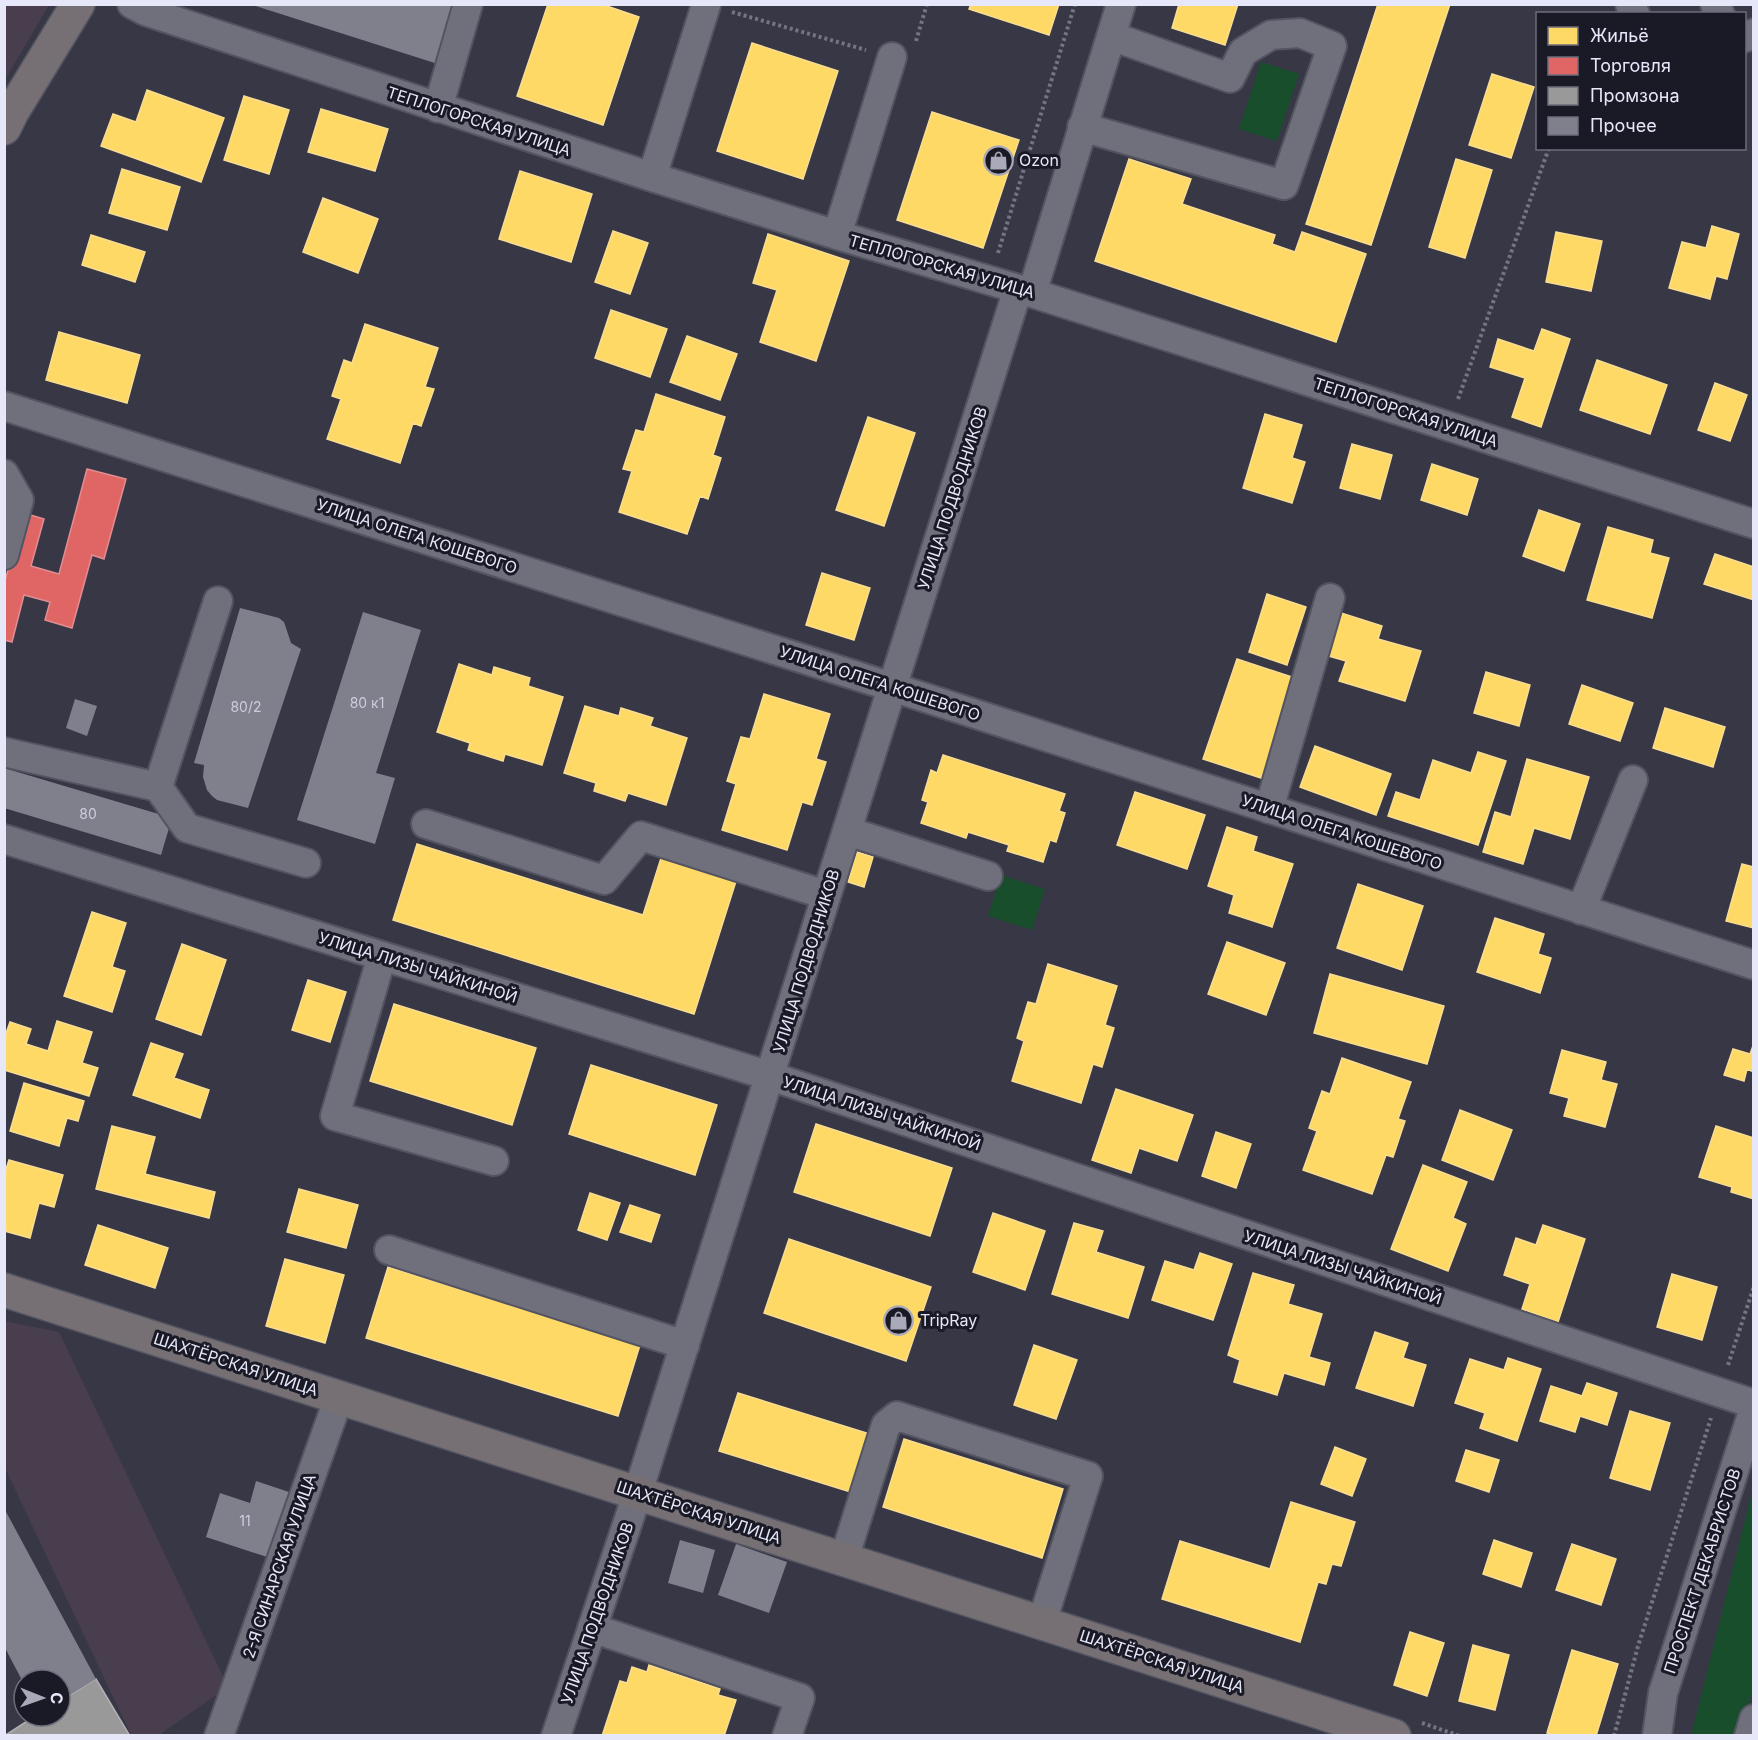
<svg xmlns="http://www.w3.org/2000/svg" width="1758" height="1740" viewBox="0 0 1758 1740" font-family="Inter,sans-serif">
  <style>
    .industrial { fill: #483e4d }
    .green { fill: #184e2c }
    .homes { fill: #ffd966; stroke: #f8dd92; stroke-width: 1.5 }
    .shops { fill: #e06666; stroke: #e28d92; stroke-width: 1.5 }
    .industry { fill: #999; stroke: #b0b0b6; stroke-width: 1.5 }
    .building { fill: #807f8c }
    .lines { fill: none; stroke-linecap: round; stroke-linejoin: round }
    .minor-casing { stroke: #535461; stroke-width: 32 }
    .major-casing { stroke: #535461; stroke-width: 36 }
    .path { stroke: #757581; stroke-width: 4; stroke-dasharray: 3 3; stroke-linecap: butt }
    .minor { stroke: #70707c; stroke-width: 28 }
    .major { stroke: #767075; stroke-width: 33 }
    .labels { text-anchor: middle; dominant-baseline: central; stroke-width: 6; stroke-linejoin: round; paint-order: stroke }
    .number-label { font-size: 14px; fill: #cccdde }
    .street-label { font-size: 16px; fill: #e6e7f9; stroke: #1a1a27 }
    .poi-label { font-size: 16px; fill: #e6e7f9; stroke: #1a1a27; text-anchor: start }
  </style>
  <rect width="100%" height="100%" fill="#373746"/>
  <path class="industrial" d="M5,4L49,5L5,80L4,5Z
    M4,1321L59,1332L228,1687L159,1735H131L5,1468Z"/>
  <path class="green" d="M1261,62L1299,74L1277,141L1239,129Z
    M1001,875L1045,889L1032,930L988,916Z
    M1753,1488V1687L1741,1735L1691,1736Z"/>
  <path class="homes" d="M548,4H601L639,17L603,125L517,96Z
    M971,4H1059L1049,35L969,9Z
    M1179,4H1238L1225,45L1172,28Z
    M1378,4H1450L1371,245L1306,224Z
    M752,43L838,71L803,179L717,151Z
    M1492,74L1534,87L1511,158L1469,145Z
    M147,90L224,118L201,182L101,146L113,114L136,122Z
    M244,96L289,110L269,174L224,160Z
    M321,109L388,129L375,171L308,152Z
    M932,112L1019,140L983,248L897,220Z
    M1129,159L1191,179L1182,204L1275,235L1272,244L1295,252L1302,232L1366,254L1336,342L1095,261Z
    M1456,159L1492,170L1465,258L1429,247Z
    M122,169L180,187L167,230L109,213Z
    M520,171L592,194L571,262L499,239Z
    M323,198L378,219L358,273L303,252Z
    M1712,226L1739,234L1727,279L1716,276L1710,299L1669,288L1682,242L1706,248Z
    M613,231L648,243L630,294L595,282Z
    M1556,232L1602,241L1591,291L1546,282Z
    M768,234L849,261L816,361L760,342L777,290L753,283Z
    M91,235L145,252L135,282L82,265Z
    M611,310L667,329L650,377L595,358Z
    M365,324L438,348L425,387L434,389L421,426L413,423L400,463L327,439L341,399L332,396L344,360L352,363Z
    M1542,329L1570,339L1541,427L1512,417L1525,378L1490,367L1498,339L1534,351Z
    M59,332L140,355L127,403L46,380Z
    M687,336L737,354L720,400L670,382Z
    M1597,360L1667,385L1650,434L1580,410Z
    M1715,383L1747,395L1730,441L1698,430Z
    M656,394L725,417L713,455L721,458L708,499L700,496L687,534L619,512L632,471L623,469L636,430L644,432Z
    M1265,414L1302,425L1292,458L1305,462L1292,503L1243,488Z
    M868,417L915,433L884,526L836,510Z
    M1352,444L1392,455L1380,499L1340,488Z
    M1432,464L1478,479L1467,515L1421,500Z
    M1539,510L1580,524L1564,571L1523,556Z
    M1608,527L1653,540L1650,553L1669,558L1652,618L1587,600Z
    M1715,554L1754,567V600L1704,584Z
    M822,573L870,588L854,640L806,625Z
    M1267,594L1306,607L1287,665L1249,652Z
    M1338,612L1382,626L1378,639L1421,651L1405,701L1339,681L1346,661L1325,655Z
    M1237,659L1298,679L1264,779L1203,759Z
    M459,664L492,675L494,667L530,678L528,686L563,697L542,765L505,754L503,761L468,750L470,743L437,732Z
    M1486,672L1530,685L1519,726L1474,713Z
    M1582,685L1633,703L1620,741L1569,724Z
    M764,694L830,714L816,759L826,762L812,805L802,802L787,850L722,830L736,784L727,781L741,737L750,739Z
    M585,706L619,716L621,708L653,718L650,726L687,738L666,805L628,793L625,801L594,791L596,783L564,773Z
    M1665,708L1725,727L1713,767L1653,748Z
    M1315,746L1391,774L1376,815L1300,787Z
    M1478,752L1506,761L1478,845L1388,816L1396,792L1420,800L1433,760L1471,773Z
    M943,755L1065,794L1059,811L1065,813L1056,842L1050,840L1043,862L1007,851L1009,845L968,832L966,838L921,823L928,802L922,800L931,770L937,773Z
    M1527,759L1589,777L1570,839L1534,828L1523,864L1483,852L1495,812L1511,817Z
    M1135,792L1205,815L1187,869L1117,845Z
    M1227,827L1257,837L1253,851L1293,864L1272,927L1229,913L1234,895L1208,886Z
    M417,844L643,915L662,855L737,878L694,1014L393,920Z
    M857,852L873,857L864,887L848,882Z
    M1742,864L1754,867V928L1726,921Z
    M1358,884L1423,906L1402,970L1337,948Z
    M92,912L126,923L112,967L125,971L112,1012L64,996Z
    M1495,918L1544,934L1538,954L1551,958L1540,993L1477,972Z
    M1227,942L1285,963L1266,1015L1208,994Z
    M182,944L226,960L201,1035L156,1019Z
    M1048,964L1117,986L1105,1025L1114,1028L1102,1067L1093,1064L1081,1103L1012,1081L1024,1041L1017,1038L1028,1002L1036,1004Z
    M1330,974L1444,1006L1427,1064L1314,1033Z
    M308,980L346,992L330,1042L292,1030Z
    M394,1004L536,1048L512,1125L370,1081Z
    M57,1021L92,1032L82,1063L98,1068L89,1096L4,1070V1039L10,1022L31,1029L26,1044L48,1051Z
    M151,1043L183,1054L174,1078L209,1090L200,1118L133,1095Z
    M1754,1043V1072L1747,1069L1744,1081L1724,1075L1733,1049L1750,1054Z
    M1562,1050L1606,1062L1601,1080L1617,1084L1605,1127L1564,1116L1569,1098L1550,1093Z
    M1342,1058L1411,1082L1398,1119L1405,1121L1393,1157L1386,1155L1372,1194L1303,1170L1317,1131L1309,1128L1322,1091L1330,1094Z
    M591,1065L717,1105L695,1175L569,1134Z
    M24,1083L84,1101L78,1121L67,1118L59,1146L10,1131Z
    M1116,1089L1193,1115L1177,1161L1139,1148L1131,1173L1092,1160Z
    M1460,1110L1512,1130L1493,1180L1442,1160Z
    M816,1124L952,1168L930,1236L794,1192Z
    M112,1126L155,1137L145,1174L215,1192L209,1218L96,1189Z
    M1716,1126L1754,1138V1199L1731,1192L1732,1187L1699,1177Z
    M1216,1132L1251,1144L1236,1188L1202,1176Z
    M9,1160L63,1175L54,1207L39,1203L30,1238L4,1231V1175Z
    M1423,1165L1467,1182L1453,1218L1466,1224L1448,1271L1391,1249Z
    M299,1189L358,1205L346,1248L287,1232Z
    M590,1193L620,1203L607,1240L578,1230Z
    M630,1205L660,1215L651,1242L620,1232Z
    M993,1213L1045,1231L1025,1290L973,1272Z
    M1074,1223L1103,1231L1096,1252L1144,1267L1128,1318L1052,1294Z
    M98,1225L168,1248L155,1288L85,1265Z
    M1543,1225L1585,1239L1558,1322L1522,1309L1530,1284L1504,1275L1516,1238L1536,1245Z
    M789,1239L931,1287L906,1361L764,1313Z
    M1200,1253L1232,1264L1213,1320L1152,1300L1165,1261L1194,1270Z
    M285,1259L344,1275L325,1343L266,1326Z
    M388,1267L640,1345L618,1416L366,1338Z
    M1253,1273L1294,1285L1288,1304L1322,1314L1309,1357L1330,1363L1324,1385L1284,1373L1277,1395L1234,1382L1240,1360L1228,1355Z
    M1672,1274L1717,1287L1702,1340L1657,1327Z
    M1375,1332L1408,1343L1403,1358L1426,1365L1413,1406L1356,1388Z
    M1034,1345L1077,1360L1056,1419L1014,1405Z
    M1508,1358L1541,1369L1517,1441L1480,1428L1485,1413L1455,1403L1470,1359L1504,1370Z
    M1587,1383L1617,1393L1607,1425L1580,1416L1575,1432L1540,1421L1551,1386L1582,1396Z
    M738,1393L873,1435L854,1493L719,1451Z
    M1630,1411L1670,1423L1650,1490L1610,1478Z
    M904,1439L1063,1489L1042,1558L883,1507Z
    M1335,1447L1366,1459L1352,1496L1321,1484Z
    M1466,1450L1499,1460L1489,1492L1456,1481Z
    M1291,1502L1355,1522L1341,1566L1332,1564L1326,1584L1318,1582L1300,1642L1162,1599L1180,1541L1270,1569Z
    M1494,1540L1532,1553L1521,1587L1483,1574Z
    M1572,1544L1616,1559L1601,1605L1556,1590Z
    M1410,1632L1444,1643L1427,1696L1394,1685Z
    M1473,1645L1509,1655L1495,1710L1459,1701Z
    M1572,1650L1618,1664L1596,1736H1556L1547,1733Z
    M649,1665L720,1689L718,1695L736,1700L724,1736H602L620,1681L627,1683L632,1667L647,1672Z"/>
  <path class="shops" d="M87,469L126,479L104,559L92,555L72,628L45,620L50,602L24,595L12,642L4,640V584L24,513L44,519L31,566L59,574Z"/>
  <path class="industry" d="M96,1679L130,1736H4L35,1716H60V1701Z"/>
  <path class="building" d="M249,4H460L441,65Z
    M240,608L279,618L284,622L291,643L301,649L248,808L217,800L212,796L207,790L203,777L204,765L194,763Z
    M363,612L421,630L376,773L395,778L375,844L297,820Z
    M75,699L97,706L87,736L66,728Z
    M4,768L172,818L161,855L4,808Z
    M256,1481L289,1492L267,1557L206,1537L220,1493L250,1503Z
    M4,1508L96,1679L60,1701V1680H24V1684L4,1646Z
    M680,1540L715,1550L703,1593L668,1583Z
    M736,1544L787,1562L769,1613L718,1595Z"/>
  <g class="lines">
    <defs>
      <path id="minor" d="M132,4L145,11L652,177L837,235L1032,293L1754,524
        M1630,4L1635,14
        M1715,4L1720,14
        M1744,38L1754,33
        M438,108L468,4
        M1082,127L1284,185L1332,46L1300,33L1271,35L1243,52L1230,78L1111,36
        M652,177L706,5
        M837,235L892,57
        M1032,293L1121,4
        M4,406L892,687L1754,965
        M4,474L19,500L4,555
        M4,752L158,787L187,828L306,863
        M158,787L218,601
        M1269,809L1330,598
        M426,824L604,880L641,836L826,895
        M847,831L988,876
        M4,839L770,1076L1754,1404
        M1581,910L1633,780
        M382,956L335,1116L494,1161
        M389,1250L685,1345
        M844,1559L886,1425L897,1416L1088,1476L1042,1622
        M592,1628L800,1698L787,1736
        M219,1736L339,1397
        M556,1736L638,1492L1018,289
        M1657,1736L1663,1693L1754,1408
        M1749,1736L1754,1719"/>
      <path id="major" d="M4,128L12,112L78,4
        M4,1290L1394,1736"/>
    </defs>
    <use href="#minor" class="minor-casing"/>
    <use href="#major" class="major-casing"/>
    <path class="path" d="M732,12L866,50
      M916,41L927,4
      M998,253L1075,4
      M1458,399L1549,148
      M1728,1365L1754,1286
      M1422,1723L1460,1736
      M1614,1736L1638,1646L1711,1418"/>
    <use href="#minor" class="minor"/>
    <use href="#major" class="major"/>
  </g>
  <defs>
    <symbol id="shop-ring" viewBox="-11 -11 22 22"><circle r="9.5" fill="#1a1a27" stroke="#a9a9ba" stroke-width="1.5"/><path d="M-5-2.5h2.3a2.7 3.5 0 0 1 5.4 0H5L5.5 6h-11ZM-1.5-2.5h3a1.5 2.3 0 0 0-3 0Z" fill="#a9a9ba"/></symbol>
  </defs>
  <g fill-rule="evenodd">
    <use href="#shop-ring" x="982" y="144" width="33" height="33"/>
    <use href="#shop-ring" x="882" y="1304" width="33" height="33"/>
  </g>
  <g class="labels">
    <g class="number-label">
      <text x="367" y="702">80 к1</text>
      <text x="246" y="706">80/2</text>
      <text x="88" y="813">80</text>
      <text x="245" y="1520">11</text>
    </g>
    <g class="street-label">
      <text transform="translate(479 121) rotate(18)">ТЕПЛОГОРСКАЯ УЛИЦА</text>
      <text transform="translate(942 266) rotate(16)">ТЕПЛОГОРСКАЯ УЛИЦА</text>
      <text transform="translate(1406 412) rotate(18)">ТЕПЛОГОРСКАЯ УЛИЦА</text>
      <text transform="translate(952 498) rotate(-72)">УЛИЦА ПОДВОДНИКОВ</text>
      <text transform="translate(417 536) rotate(18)">УЛИЦА ОЛЕГА КОШЕВОГО</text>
      <text transform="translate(880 683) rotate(18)">УЛИЦА ОЛЕГА КОШЕВОГО</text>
      <text transform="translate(1342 832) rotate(18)">УЛИЦА ОЛЕГА КОШЕВОГО</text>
      <text transform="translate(806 961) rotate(-73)">УЛИЦА ПОДВОДНИКОВ</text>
      <text transform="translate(418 967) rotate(17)">УЛИЦА ЛИЗЫ ЧАЙКИНОЙ</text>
      <text transform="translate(882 1113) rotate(18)">УЛИЦА ЛИЗЫ ЧАЙКИНОЙ</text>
      <text transform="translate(1343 1267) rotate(18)">УЛИЦА ЛИЗЫ ЧАЙКИНОЙ</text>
      <text transform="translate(236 1364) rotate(18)">ШАХТЁРСКАЯ УЛИЦА</text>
      <text transform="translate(699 1512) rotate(18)">ШАХТЁРСКАЯ УЛИЦА</text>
      <text transform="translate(279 1566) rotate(-71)">2-Я СИНАРСКАЯ УЛИЦА</text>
      <text transform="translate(1702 1571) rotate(-72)">ПРОСПЕКТ ДЕКАБРИСТОВ</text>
      <text transform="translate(597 1613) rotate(-71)">УЛИЦА ПОДВОДНИКОВ</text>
      <text transform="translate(1162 1661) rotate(18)">ШАХТЁРСКАЯ УЛИЦА</text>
    </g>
    <g class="poi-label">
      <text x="1019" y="160">Ozon</text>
      <text x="920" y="1320">TripRay</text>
    </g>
  </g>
  <rect width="1758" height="1740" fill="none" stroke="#e6e7f9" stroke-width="12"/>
  <rect x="1536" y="12" width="210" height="138" fill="#1a1a27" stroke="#6c6c7b" stroke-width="1.5"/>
  <rect x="1548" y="27" width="30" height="18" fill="#ffd966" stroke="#6c6c7b" stroke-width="1.5"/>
  <text x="1590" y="42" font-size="18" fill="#e6e7f9">Жильё</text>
  <rect x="1548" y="57" width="30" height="18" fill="#e06666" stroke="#6c6c7b" stroke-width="1.5"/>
  <text x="1590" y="72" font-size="18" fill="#e6e7f9">Торговля</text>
  <rect x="1548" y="87" width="30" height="18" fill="#999999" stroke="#6c6c7b" stroke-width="1.5"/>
  <text x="1590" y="102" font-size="18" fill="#e6e7f9">Промзона</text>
  <rect x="1548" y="117" width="30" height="18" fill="#807f8c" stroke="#6c6c7b" stroke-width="1.5"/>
  <text x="1590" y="132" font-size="18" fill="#e6e7f9">Прочее</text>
  <g transform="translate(42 1698) rotate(91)"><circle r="28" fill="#1a1a27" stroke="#6c6c7b" stroke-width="1.5"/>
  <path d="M0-4.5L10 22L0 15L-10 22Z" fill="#a9a9ba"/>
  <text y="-9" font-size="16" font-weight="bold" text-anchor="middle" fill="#e6e7f9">С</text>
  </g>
</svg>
